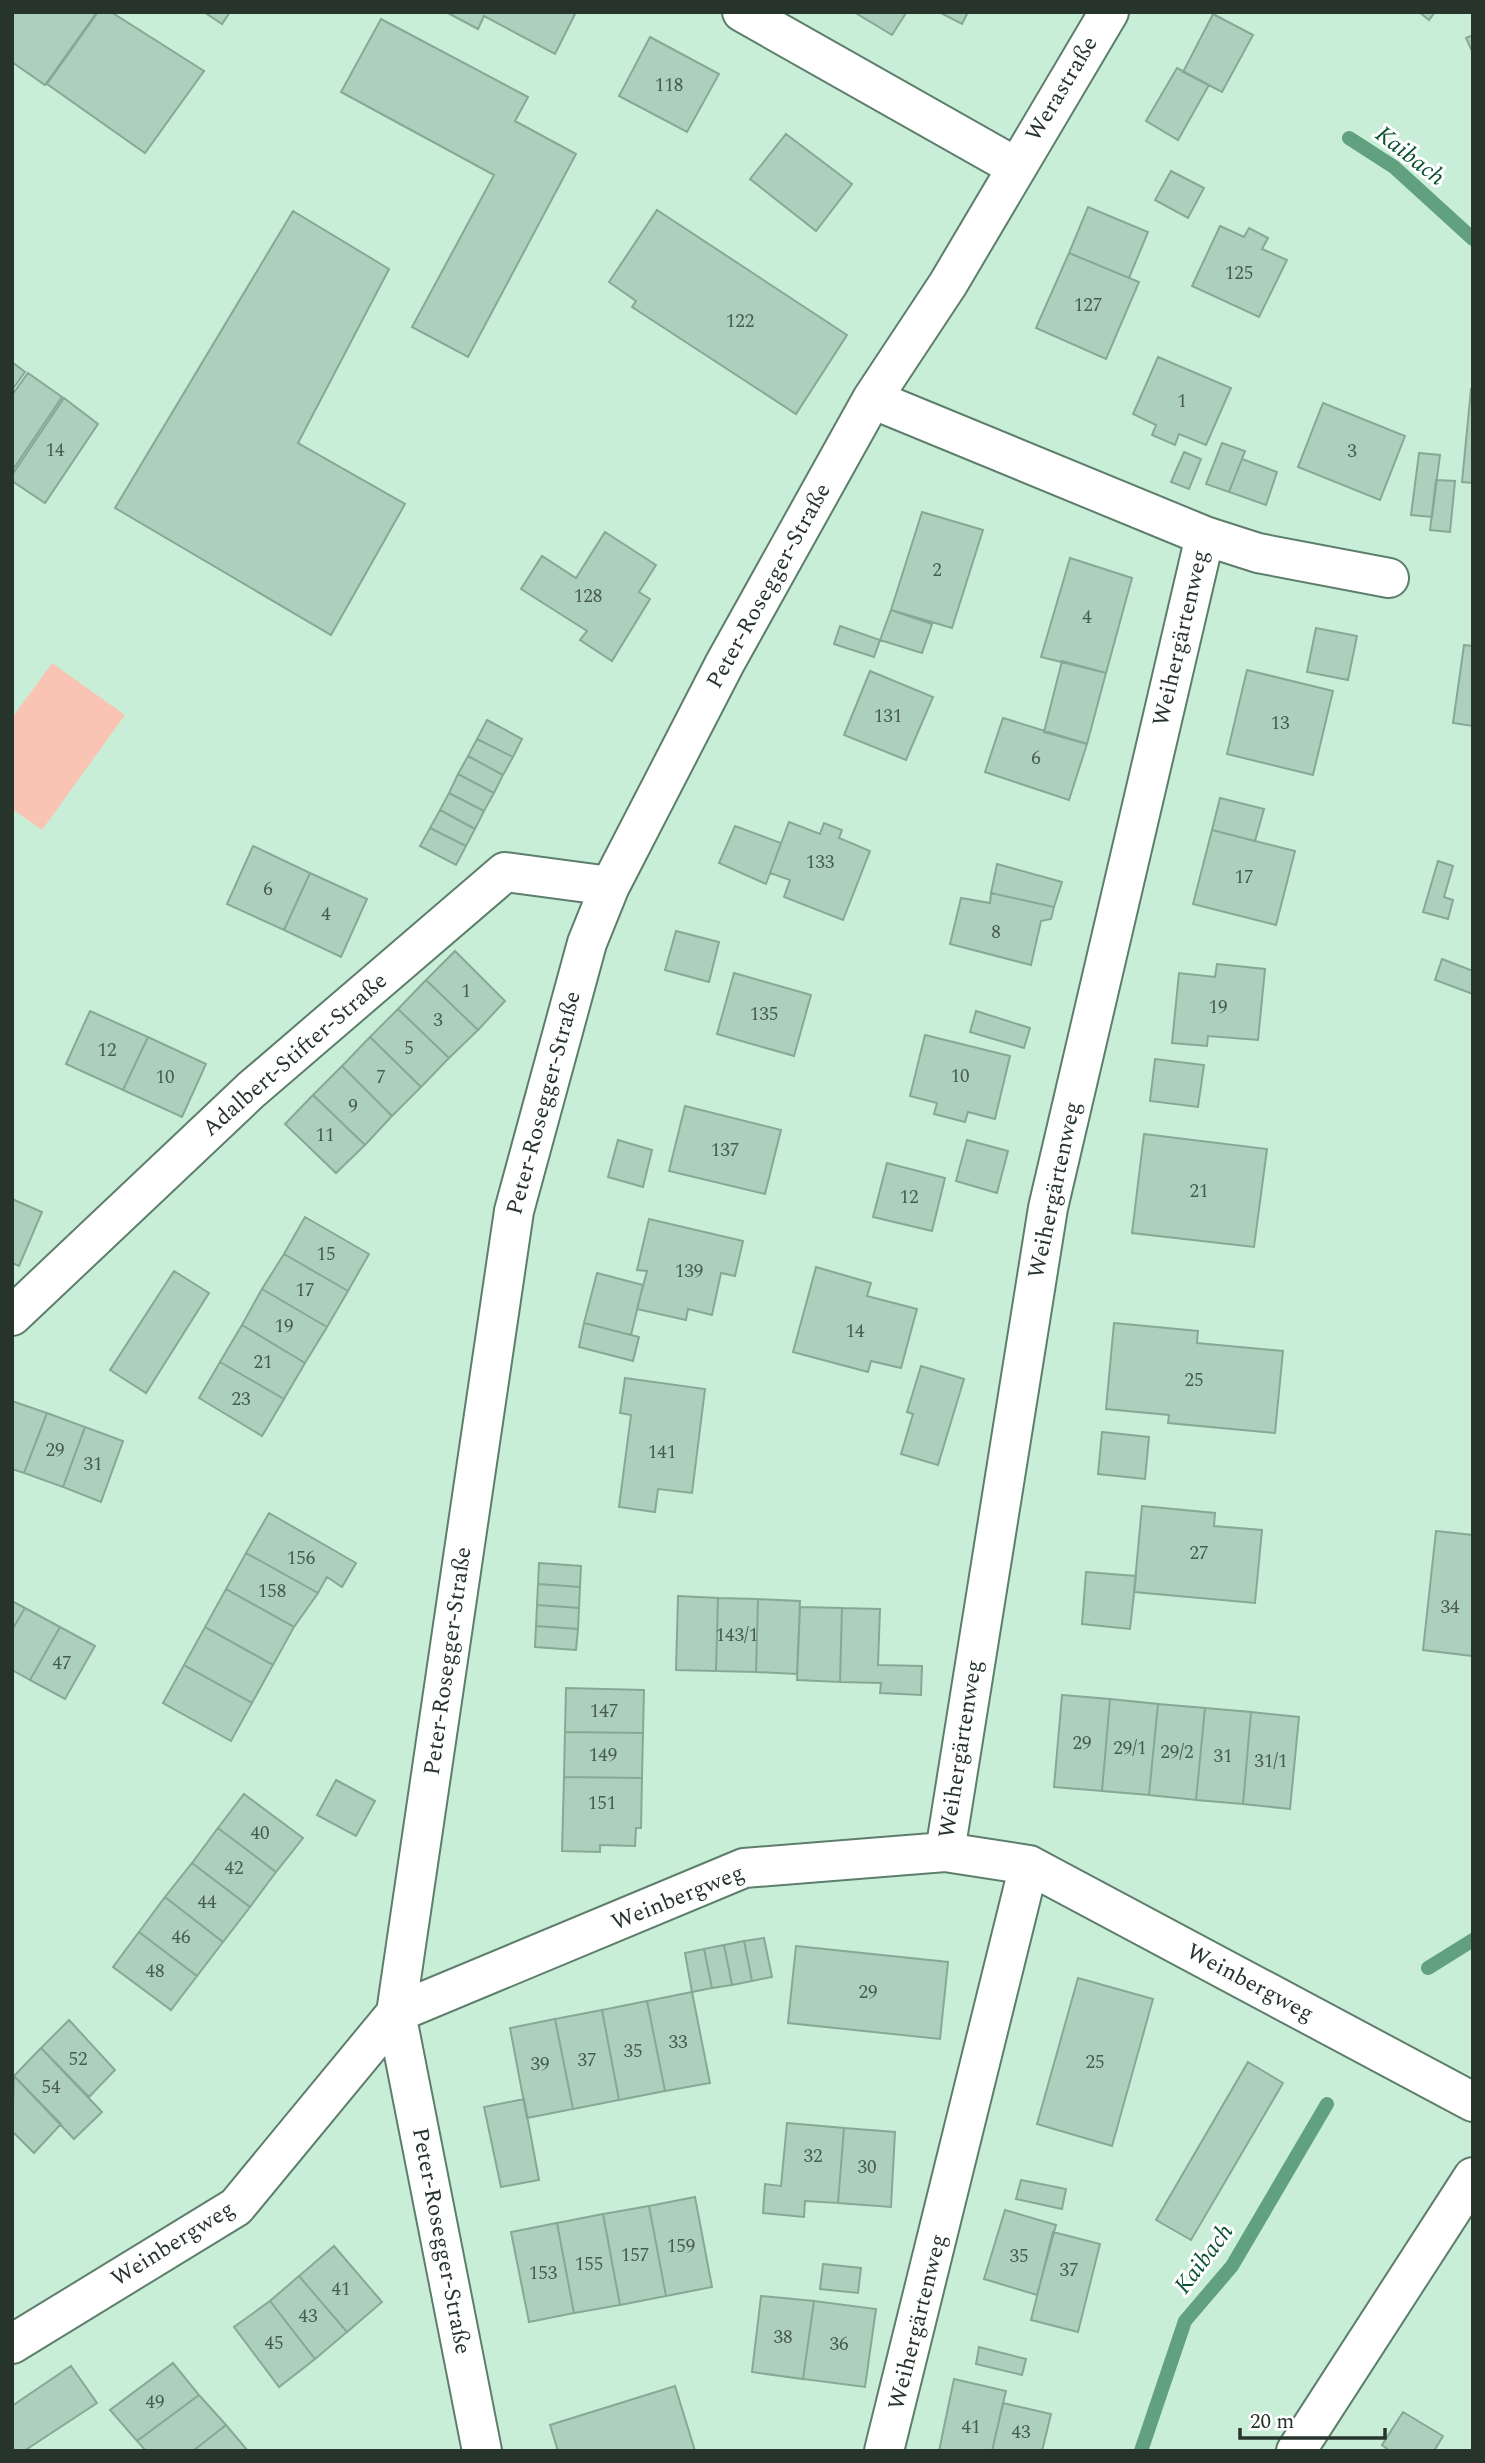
<svg xmlns="http://www.w3.org/2000/svg" width="1485" height="2463" viewBox="0 0 1485 2463" font-family="Spectral,serif">
  <style>
    .green { fill: #f9c4b3 }
    .lines { fill: none; stroke-linecap: round; stroke-linejoin: round }
    .stream { stroke: #61a17f; stroke-width: 14 }
    .building { fill: #acd0bb; stroke: #86a995; stroke-width: 2 }
    .minor-casing { stroke: #5c7e6b; stroke-width: 42 }
    .minor { stroke: #fff; stroke-width: 38 }
    .labels { text-anchor: middle; dominant-baseline: central; stroke-width: 6; stroke-linejoin: round; paint-order: stroke }
    .number-label { font-size: 19px; fill: #485b50 }
    .street-label { font-size: 23px; fill: #26342c; stroke: #fff }
    .water-label { font-size: 24px; font-style: italic; fill: #0b5134; stroke: #fff }
  </style>
  <rect width="100%" height="100%" fill="#c9eed8"/>
  <path class="green" d="M52,663L125,715L42,830L12,809V718Z"/>
  <g class="lines">
    <path class="stream" d="M1349,138L1394,167L1473,239
      M1428,1968L1473,1940
      M1141,2451L1185,2321L1232,2266L1327,2104"/>
  </g>
  <path class="building" d="M12,12H97L45,85L12,62Z
    M98,12H111L204,71L145,153L47,84Z
    M204,12H230L222,24Z
    M446,12H576L555,54L484,16L478,29Z
    M854,12H905L906,13L892,35Z
    M939,12H968L962,24Z
    M1419,12H1435L1429,20Z
    M1213,14L1253,35L1222,92L1183,72Z
    M381,19L528,97L515,121L576,154L468,357L412,327L494,175L341,92Z
    M1473,35V53L1466,38Z
    M650,37L719,74L687,132L619,96Z
    M1177,68L1209,85L1178,140L1146,121Z
    M786,134L852,184L816,231L750,179Z
    M1171,171L1204,188L1188,218L1155,200Z
    M1088,207L1148,232L1129,278L1069,253Z
    M657,210L847,335L796,414L632,307L636,301L609,282Z
    M293,211L389,269L298,443L405,504L331,635L115,508Z
    M1220,226L1244,237L1249,228L1268,238L1262,249L1287,260L1259,317L1192,286Z
    M1069,253L1139,282L1106,359L1036,328Z
    M1158,357L1231,388L1206,445L1179,434L1175,445L1152,435L1156,425L1133,414Z
    M12,362L25,372L12,390Z
    M28,373L62,397L12,471V395Z
    M1471,389H1473V483L1462,482Z
    M64,398L98,424L45,503L12,481V475Z
    M1323,403L1405,436L1380,500L1298,467Z
    M1222,443L1245,451L1229,492L1206,484Z
    M1184,452L1201,459L1189,489L1171,482Z
    M1419,453L1440,455L1432,517L1411,515Z
    M1242,459L1277,472L1266,505L1229,492Z
    M1436,480L1455,481L1450,532L1430,530Z
    M922,512L983,530L952,628L891,610Z
    M605,532L656,565L639,592L650,599L612,661L580,640L587,631L521,589L542,556L576,578Z
    M1070,558L1132,578L1106,673L1041,657Z
    M891,610L932,624L922,653L880,640Z
    M840,626L880,640L874,657L834,644Z
    M1316,628L1357,636L1348,680L1307,672Z
    M1464,645L1473,646V726L1453,723Z
    M1062,661L1106,673L1087,744L1044,732Z
    M1247,670L1333,691L1313,775L1227,754Z
    M870,671L933,697L906,760L844,735Z
    M1003,718L1087,744L1069,800L985,772Z
    M487,720L522,739L513,757L477,739Z
    M477,739L513,757L503,775L468,756Z
    M468,756L503,775L494,793L458,774Z
    M458,774L494,793L484,811L449,793Z
    M449,793L484,811L475,829L440,810Z
    M1220,798L1264,809L1255,841L1212,830Z
    M440,810L475,829L466,846L430,828Z
    M789,822L820,834L824,823L842,830L839,838L870,851L843,920L784,897L790,880L770,873Z
    M735,826L781,843L766,884L719,863Z
    M430,828L466,846L456,865L420,846Z
    M1212,830L1295,851L1276,925L1193,904Z
    M253,846L310,873L284,930L227,904Z
    M1438,861L1453,866L1444,897L1453,900L1448,919L1423,912Z
    M997,864L1062,882L1054,907L991,893Z
    M310,873L367,899L341,957L284,930Z
    M991,893L1054,907L1051,919L1041,921L1031,965L950,944L961,898L990,903Z
    M676,931L719,942L709,982L665,970Z
    M455,951L505,1001L478,1030L426,980Z
    M1442,959L1473,971V994L1435,980Z
    M1217,964L1265,969L1258,1040L1208,1036L1207,1046L1172,1043L1179,973L1215,977Z
    M734,973L811,995L794,1056L717,1034Z
    M426,980L478,1030L449,1058L398,1009Z
    M398,1009L449,1058L421,1087L370,1037Z
    M90,1011L148,1037L123,1090L66,1064Z
    M976,1011L1030,1028L1024,1048L970,1032Z
    M925,1035L1010,1056L995,1119L968,1112L965,1122L934,1114L937,1103L910,1096Z
    M148,1037L206,1064L182,1117L123,1090Z
    M370,1037L421,1087L392,1116L342,1066Z
    M1155,1059L1204,1065L1198,1107L1150,1101Z
    M342,1066L392,1116L365,1145L313,1095Z
    M313,1095L365,1145L336,1173L285,1124Z
    M685,1106L781,1130L765,1194L669,1171Z
    M1144,1134L1267,1149L1254,1247L1132,1233Z
    M618,1140L652,1150L643,1187L608,1177Z
    M967,1140L1008,1151L997,1193L956,1181Z
    M887,1163L945,1178L932,1231L873,1217Z
    M12,1199L42,1212L19,1266L12,1263Z
    M305,1217L369,1254L348,1291L284,1254Z
    M649,1219L743,1241L735,1276L721,1273L712,1315L688,1309L686,1320L637,1309L647,1271L637,1270Z
    M284,1254L348,1291L327,1327L262,1289Z
    M816,1267L871,1283L867,1296L917,1309L901,1368L871,1361L868,1372L793,1352Z
    M174,1271L209,1293L146,1393L110,1370Z
    M597,1273L643,1285L631,1335L584,1323Z
    M262,1289L327,1327L305,1363L242,1325Z
    M584,1323L639,1337L633,1361L579,1347Z
    M1114,1323L1198,1331L1197,1343L1283,1351L1275,1433L1168,1423L1169,1415L1106,1409Z
    M242,1325L305,1363L284,1399L220,1362Z
    M220,1362L284,1399L262,1436L199,1398Z
    M921,1366L964,1379L938,1465L901,1454L913,1414L907,1412Z
    M625,1378L705,1389L692,1493L658,1489L655,1512L619,1507L631,1415L620,1413Z
    M12,1401L47,1413L24,1473L12,1469Z
    M47,1413L85,1427L63,1487L24,1473Z
    M85,1427L123,1441L101,1502L63,1487Z
    M1102,1432L1149,1437L1145,1479L1098,1474Z
    M1142,1506L1215,1513L1214,1526L1262,1530L1255,1603L1134,1592Z
    M269,1513L356,1563L342,1587L327,1577L318,1593L246,1553Z
    M1436,1531L1473,1535V1656L1423,1650Z
    M246,1553L318,1593L294,1627L226,1589Z
    M539,1563L581,1566L580,1587L538,1584Z
    M1086,1572L1136,1576L1130,1629L1082,1624Z
    M538,1584L580,1587L579,1608L537,1605Z
    M226,1589L294,1627L273,1665L205,1627Z
    M678,1596L718,1598L716,1671L676,1670Z
    M718,1598L758,1599L756,1672L716,1671Z
    M758,1599L800,1601L797,1674L756,1672Z
    M12,1601L25,1608L12,1630Z
    M537,1605L579,1608L578,1629L536,1626Z
    M800,1607L842,1608L840,1682L797,1680Z
    M25,1608L60,1627L30,1680L12,1670V1630Z
    M842,1608L880,1609L878,1665L922,1666L921,1695L880,1693L881,1683L840,1682Z
    M536,1626L578,1629L576,1650L535,1647Z
    M60,1627L95,1646L65,1699L30,1680Z
    M205,1627L273,1665L252,1703L184,1665Z
    M184,1665L252,1703L231,1741L163,1703Z
    M566,1688L644,1690L643,1733L565,1732Z
    M1062,1695L1110,1699L1102,1791L1054,1787Z
    M1110,1699L1158,1704L1149,1795L1102,1791Z
    M1158,1704L1205,1708L1196,1800L1149,1795Z
    M1205,1708L1251,1712L1243,1804L1196,1800Z
    M1251,1712L1299,1717L1290,1809L1243,1804Z
    M565,1732L643,1733L642,1778L564,1777Z
    M564,1777L642,1778L641,1828H636L635,1846L600,1845V1852L562,1851Z
    M336,1780L375,1801L356,1836L317,1815Z
    M244,1794L303,1838L276,1872L218,1828Z
    M218,1828L276,1872L250,1907L192,1863Z
    M192,1863L250,1907L223,1942L165,1897Z
    M165,1897L223,1942L197,1976L139,1932Z
    M139,1932L197,1976L171,2010L113,1967Z
    M764,1938L772,1977L752,1981L744,1941Z
    M744,1941L752,1981L732,1985L724,1945Z
    M724,1945L732,1985L712,1988L704,1949Z
    M796,1946L948,1962L940,2039L788,2023Z
    M704,1949L712,1988L692,1992L685,1953Z
    M1078,1978L1153,1999L1112,2146L1037,2124Z
    M692,1992L710,2083L665,2091L647,2001Z
    M647,2001L665,2091L619,2100L602,2010Z
    M602,2010L619,2100L573,2109L555,2019Z
    M555,2019L573,2109L527,2118L510,2028Z
    M69,2020L115,2070L89,2097L41,2048Z
    M41,2048L102,2112L74,2139L14,2076Z
    M1248,2062L1283,2083L1191,2240L1156,2220Z
    M14,2076L61,2124L34,2153L12,2131Z
    M524,2099L539,2180L501,2187L484,2107Z
    M787,2123L844,2128L838,2203L805,2201L804,2217L763,2213L765,2184L781,2186Z
    M844,2128L895,2132L891,2207L838,2203Z
    M1021,2180L1066,2189L1062,2209L1016,2199Z
    M695,2197L712,2287L666,2296L649,2206Z
    M649,2206L666,2296L620,2305L603,2214Z
    M1005,2210L1056,2225L1037,2295L984,2279Z
    M603,2214L620,2305L574,2313L557,2223Z
    M557,2223L574,2313L529,2322L511,2232Z
    M1053,2232L1100,2244L1078,2332L1031,2320Z
    M334,2246L382,2302L347,2332L299,2276Z
    M823,2264L861,2268L858,2293L820,2289Z
    M299,2276L347,2332L315,2359L270,2301Z
    M761,2296L814,2301L803,2379L752,2372Z
    M270,2301L315,2359L279,2387L234,2327Z
    M814,2301L876,2309L865,2387L803,2379Z
    M979,2347L1026,2359L1022,2375L976,2364Z
    M173,2363L199,2395L137,2441L110,2410Z
    M71,2366L97,2403L24,2451H12V2406Z
    M954,2379L1006,2391L992,2451H939Z
    M675,2386L695,2451H558L550,2425Z
    M199,2395L226,2425L193,2451H146L137,2441Z
    M1003,2403L1051,2414L1042,2451H992Z
    M1403,2412L1443,2436L1434,2451H1390L1382,2445Z
    M226,2425L248,2451H193Z"/>
  <g class="lines">
    <defs>
      <path id="minor" d="M742,12L1016,167
        M872,399L1205,536L1048,1208L945,1852
        M1205,536L1258,553L1389,578
        M12,1316L251,1090L505,872L610,886
        M12,2344L236,2207L396,2013L744,1868L945,1852L1029,1865L1473,2102
        M482,2451L396,2013L514,1211L587,943L610,886L725,663L872,399L948,284L1109,12
        M884,2451L1029,1865
        M1296,2451L1473,2177"/>
    </defs>
    <use href="#minor" class="minor-casing"/>
    <use href="#minor" class="minor"/>
  </g>
  <g class="labels">
    <g class="number-label">
      <text x="669" y="85">118</text>
      <text x="1239" y="273">125</text>
      <text x="1088" y="305">127</text>
      <text x="740" y="321">122</text>
      <text x="1182" y="401">1</text>
      <text x="55" y="450">14</text>
      <text x="1352" y="451">3</text>
      <text x="937" y="570">2</text>
      <text x="588" y="596">128</text>
      <text x="1087" y="617">4</text>
      <text x="888" y="716">131</text>
      <text x="1280" y="723">13</text>
      <text x="1036" y="758">6</text>
      <text x="820" y="862">133</text>
      <text x="1244" y="877">17</text>
      <text x="268" y="889">6</text>
      <text x="326" y="914">4</text>
      <text x="996" y="932">8</text>
      <text x="466" y="991">1</text>
      <text x="1218" y="1007">19</text>
      <text x="764" y="1014">135</text>
      <text x="438" y="1020">3</text>
      <text x="409" y="1048">5</text>
      <text x="107" y="1050">12</text>
      <text x="960" y="1076">10</text>
      <text x="165" y="1077">10</text>
      <text x="381" y="1077">7</text>
      <text x="353" y="1106">9</text>
      <text x="325" y="1135">11</text>
      <text x="725" y="1150">137</text>
      <text x="1199" y="1191">21</text>
      <text x="909" y="1197">12</text>
      <text x="326" y="1254">15</text>
      <text x="689" y="1271">139</text>
      <text x="305" y="1290">17</text>
      <text x="284" y="1326">19</text>
      <text x="855" y="1331">14</text>
      <text x="263" y="1362">21</text>
      <text x="1194" y="1380">25</text>
      <text x="241" y="1399">23</text>
      <text x="55" y="1450">29</text>
      <text x="662" y="1452">141</text>
      <text x="93" y="1464">31</text>
      <text x="1199" y="1553">27</text>
      <text x="301" y="1558">156</text>
      <text x="272" y="1591">158</text>
      <text x="1450" y="1607">34</text>
      <text x="737" y="1635">143/1</text>
      <text x="62" y="1663">47</text>
      <text x="604" y="1711">147</text>
      <text x="1082" y="1743">29</text>
      <text x="1130" y="1748">29/1</text>
      <text x="1177" y="1752">29/2</text>
      <text x="603" y="1755">149</text>
      <text x="1223" y="1756">31</text>
      <text x="1271" y="1761">31/1</text>
      <text x="602" y="1803">151</text>
      <text x="260" y="1833">40</text>
      <text x="234" y="1868">42</text>
      <text x="207" y="1902">44</text>
      <text x="181" y="1937">46</text>
      <text x="155" y="1971">48</text>
      <text x="868" y="1992">29</text>
      <text x="678" y="2042">33</text>
      <text x="633" y="2051">35</text>
      <text x="78" y="2059">52</text>
      <text x="587" y="2060">37</text>
      <text x="1095" y="2062">25</text>
      <text x="540" y="2064">39</text>
      <text x="51" y="2087">54</text>
      <text x="813" y="2156">32</text>
      <text x="867" y="2167">30</text>
      <text x="681" y="2246">159</text>
      <text x="635" y="2255">157</text>
      <text x="1019" y="2256">35</text>
      <text x="589" y="2264">155</text>
      <text x="1069" y="2270">37</text>
      <text x="543" y="2273">153</text>
      <text x="341" y="2289">41</text>
      <text x="308" y="2316">43</text>
      <text x="783" y="2337">38</text>
      <text x="274" y="2343">45</text>
      <text x="839" y="2344">36</text>
      <text x="155" y="2402">49</text>
      <text x="971" y="2427">41</text>
      <text x="1021" y="2432">43</text>
    </g>
    <g class="street-label">
      <text transform="translate(1062 89) rotate(-59)">Werastraße</text>
      <text transform="translate(769 586) rotate(-61)">Peter-Rosegger-Straße</text>
      <text transform="translate(1181 638) rotate(-77)">Weihergärtenweg</text>
      <text transform="translate(295 1055) rotate(-41)">Adalbert-Stifter-Straße</text>
      <text transform="translate(544 1103) rotate(-75)">Peter-Rosegger-Straße</text>
      <text transform="translate(1055 1190) rotate(-78)">Weihergärtenweg</text>
      <text transform="translate(448 1661) rotate(-82)">Peter-Rosegger-Straße</text>
      <text transform="translate(961 1749) rotate(-81)">Weihergärtenweg</text>
      <text transform="translate(678 1898) rotate(-22)">Weinbergweg</text>
      <text transform="translate(1250 1983) rotate(28)">Weinbergweg</text>
      <text transform="translate(441 2241) rotate(79)">Peter-Rosegger-Straße</text>
      <text transform="translate(173 2244) rotate(-32)">Weinbergweg</text>
      <text transform="translate(918 2322) rotate(-76)">Weihergärtenweg</text>
    </g>
    <g class="water-label">
      <text transform="translate(1410 156) rotate(38)">Kaibach</text>
      <text transform="translate(1204 2259) rotate(-53)">Kaibach</text>
    </g>
  </g>
  <rect width="1485" height="2463" fill="none" stroke="#26342c" stroke-width="28"/>
  <path d="M1240 2428v10h145v-10" fill="none" stroke="#26342c" stroke-width="3.5"/>
  <text x="1250" y="2428" font-size="21" fill="#26342c" stroke="#ffffff" stroke-width="5" paint-order="stroke">20 m</text>
</svg>
